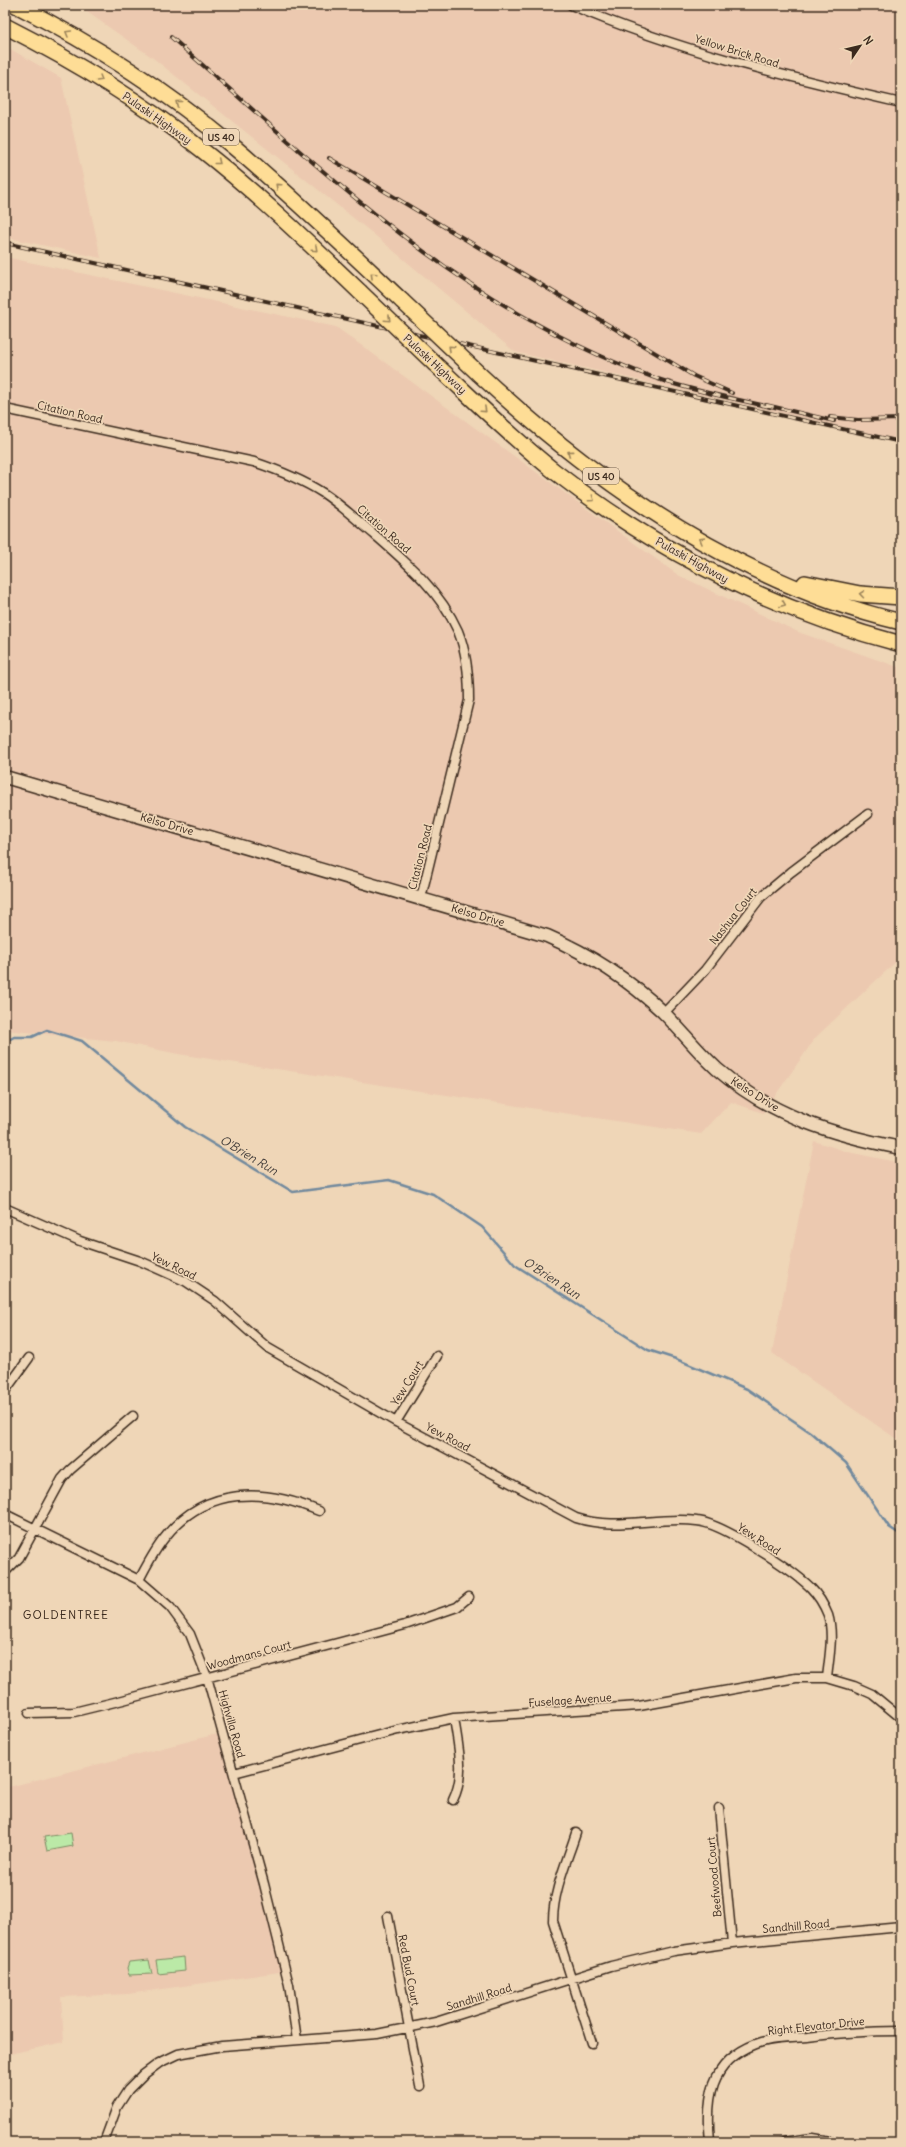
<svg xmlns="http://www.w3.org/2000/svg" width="906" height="2147" viewBox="0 0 906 2147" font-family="Delius,sans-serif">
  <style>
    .built { fill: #ecc9b0 }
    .green { fill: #bbe9a7; stroke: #7b8a62 }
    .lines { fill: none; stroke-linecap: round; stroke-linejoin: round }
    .stream { stroke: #71899d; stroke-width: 2.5 }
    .street-casing { stroke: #3b2a1e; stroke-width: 11 }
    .secondary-casing { stroke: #3b2a1e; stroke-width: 15 }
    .highway-casing { stroke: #3b2a1e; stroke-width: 18 }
    .street { stroke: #efd6b7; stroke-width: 8 }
    .secondary { stroke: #efd6b7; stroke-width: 12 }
    .highway { stroke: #fedd96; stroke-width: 15 }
    .rail-casing { stroke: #3b2a1e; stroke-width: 4 }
    .rail { stroke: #efd6b7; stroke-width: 2.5; stroke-dasharray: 8; stroke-linecap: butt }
    .highway-bridge-casing { stroke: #3b2a1e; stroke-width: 18; stroke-linecap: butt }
    .highway-bridge { stroke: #fedd96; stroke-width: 15 }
    .oneway { stroke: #9c845a }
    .labels { text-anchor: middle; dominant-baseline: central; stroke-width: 3.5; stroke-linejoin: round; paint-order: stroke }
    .shield { fill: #efd6b7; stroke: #715e4c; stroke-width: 1 }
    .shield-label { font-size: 10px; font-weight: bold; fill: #3b2a1e }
    .street-label { font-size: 11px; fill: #3b2a1e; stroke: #efd6b7 }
    .water-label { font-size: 12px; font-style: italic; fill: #48423e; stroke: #efd6b7 }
    .neighbourhood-label { font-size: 12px; letter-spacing: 1px; fill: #3b2a1e; stroke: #efd6b7 }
  </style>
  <rect width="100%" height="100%" fill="#efd6b7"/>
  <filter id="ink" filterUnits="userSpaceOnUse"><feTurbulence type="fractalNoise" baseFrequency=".025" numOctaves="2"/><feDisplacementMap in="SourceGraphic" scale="8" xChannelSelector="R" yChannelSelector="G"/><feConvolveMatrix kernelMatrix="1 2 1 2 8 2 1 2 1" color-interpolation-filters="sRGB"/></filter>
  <g filter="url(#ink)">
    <path class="built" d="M77,5H901V440L515,352L371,232L153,58Z
      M5,46L61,78L101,258L5,237Z
      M5,257L336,327L678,575L798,632L901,668V957L816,1037L763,1113L731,1102L701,1134L178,1054L116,1041L5,1030Z
      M814,1141L848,1152L901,1163V1442L772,1353Z
      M221,1733L286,1971L128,1994L61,1997L64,2042L5,2055V1788Z"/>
    <path class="green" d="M71,1833L73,1846L47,1851L44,1837Z
      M184,1957L185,1971L158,1974L156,1960Z
      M149,1960L152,1974L129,1975L127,1968L129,1962Z"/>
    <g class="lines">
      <path class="stream" d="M5,1042L14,1037H32L47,1030L82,1041L185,1127L293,1192L389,1180L433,1194L482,1227L515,1265L648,1350L676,1359L747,1389L810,1432L846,1463L889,1527L901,1535"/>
      <defs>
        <path id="street" d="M571,5C677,51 789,77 901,103
          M5,409L254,462C278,470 301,479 323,493C341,505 358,521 375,535C407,563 440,591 458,631C467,653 469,676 469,700L421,898
          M664,1013L705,970L761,897L791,872L868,814
          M5,1208L80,1241L140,1261L185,1281L215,1301L268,1348L396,1422L576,1518C616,1531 657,1516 697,1521C722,1523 791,1569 810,1587C817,1594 824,1605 828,1615C834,1634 829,1658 827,1678
          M5,1391L29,1358
          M396,1422L437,1356
          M5,1514L139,1580L170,1607L190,1634L207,1677L264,1884L289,1985L297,2040
          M5,1572L19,1558L62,1479L70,1470L133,1416
          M139,1580C147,1565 155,1549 166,1536C206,1486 265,1488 319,1511
          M29,1713L74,1712L123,1700L405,1625L457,1607L469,1597
          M234,1773L398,1730L454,1718L639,1706L796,1678H827L854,1686L872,1694L901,1718
          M453,1800C466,1774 458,1746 454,1718
          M719,1808L732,1943
          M576,1833C567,1861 553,1891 553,1921L592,2043
          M388,1916L420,2086
          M104,2142L117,2107L128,2090L143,2075L159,2063L178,2054L222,2046L377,2034L436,2022L611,1966L674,1951L732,1943L901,1927
          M710,2142C706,2099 709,2062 756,2044C771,2038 790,2038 807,2037C838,2033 869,2031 901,2031
          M784,2142L812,2138L836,2142"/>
        <path id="secondary" d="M5,777L547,936C591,955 628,979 663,1012C681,1030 697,1051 717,1069C771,1116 833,1135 901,1148"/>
        <path id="highway" d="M16,5C93,44 167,91 234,147C292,196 347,249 402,301
          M5,26C74,61 142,102 202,150C258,194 309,243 360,292
          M435,364C474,400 512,438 554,471C657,551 775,611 901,644
          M479,374C598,485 741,584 901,622
          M805,583L860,594L901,597"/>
      </defs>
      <use href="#street" class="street-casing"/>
      <use href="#secondary" class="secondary-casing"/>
      <use href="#highway" class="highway-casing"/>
      <use href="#street" class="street"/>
      <use href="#secondary" class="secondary"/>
      <use href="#highway" class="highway"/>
      <defs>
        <path id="rail" d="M171,37C322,170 461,308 655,378C692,391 732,398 770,407
          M329,158L694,376L732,393
          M5,243L901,442
          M766,405L834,421
          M830,417L858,420L901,419"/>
      </defs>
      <use href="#rail" class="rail-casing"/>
      <use href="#rail" class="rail"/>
      <defs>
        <path id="highway-bridge" d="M360,292L435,364
          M402,301L479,374"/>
      </defs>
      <use href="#highway-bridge" class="highway-bridge-casing"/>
      <use href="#highway-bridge" class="highway-bridge"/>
    </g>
    <defs><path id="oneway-chevron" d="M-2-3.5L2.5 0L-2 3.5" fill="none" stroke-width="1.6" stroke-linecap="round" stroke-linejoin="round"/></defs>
    <g class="oneway">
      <use href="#oneway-chevron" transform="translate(68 33) rotate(-150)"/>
      <use href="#oneway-chevron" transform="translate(100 79) rotate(31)"/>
      <use href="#oneway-chevron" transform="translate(178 103) rotate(-143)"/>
      <use href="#oneway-chevron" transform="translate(218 162) rotate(39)"/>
      <use href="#oneway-chevron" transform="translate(278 186) rotate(-138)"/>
      <use href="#oneway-chevron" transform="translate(315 249) rotate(43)"/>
      <use href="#oneway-chevron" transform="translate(373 275) rotate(-137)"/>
      <use href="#oneway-chevron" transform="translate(388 319) rotate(43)"/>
      <use href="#oneway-chevron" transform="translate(451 348) rotate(-137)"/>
      <use href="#oneway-chevron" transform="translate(484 410) rotate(42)"/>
      <use href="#oneway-chevron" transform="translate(570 453) rotate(-143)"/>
      <use href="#oneway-chevron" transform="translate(592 499) rotate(35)"/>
      <use href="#oneway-chevron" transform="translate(702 540) rotate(-150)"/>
      <use href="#oneway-chevron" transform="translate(862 594) rotate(-172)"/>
      <use href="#oneway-chevron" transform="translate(783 604) rotate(21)"/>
    </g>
  </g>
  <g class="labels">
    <g class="shield">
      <rect x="203" y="129" width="36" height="16" rx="3"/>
      <rect x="583" y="468" width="36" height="16" rx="3"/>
    </g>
    <g class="shield-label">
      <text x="221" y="137">US 40</text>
      <text x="601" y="476">US 40</text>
    </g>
    <g class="street-label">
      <text transform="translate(737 51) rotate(17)">Yellow Brick Road</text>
      <text transform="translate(157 118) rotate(35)">Pulaski Highway</text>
      <text transform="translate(435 364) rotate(43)">Pulaski Highway</text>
      <text transform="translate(70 412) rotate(13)">Citation Road</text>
      <text transform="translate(384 529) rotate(41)">Citation Road</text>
      <text transform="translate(692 560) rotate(29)">Pulaski Highway</text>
      <text transform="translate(167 824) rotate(16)">Kelso Drive</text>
      <text transform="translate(420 857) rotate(-76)">Citation Road</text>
      <text transform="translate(478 915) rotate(16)">Kelso Drive</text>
      <text transform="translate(733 916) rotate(-52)">Nashua Court</text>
      <text transform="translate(755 1094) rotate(32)">Kelso Drive</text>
      <text transform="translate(174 1266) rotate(26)">Yew Road</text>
      <text transform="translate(407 1383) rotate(-58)">Yew Court</text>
      <text transform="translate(448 1437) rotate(28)">Yew Road</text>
      <text transform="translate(759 1539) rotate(33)">Yew Road</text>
      <text transform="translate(249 1655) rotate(-15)">Woodmans Court</text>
      <text transform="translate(570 1700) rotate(-4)">Fuselage Avenue</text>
      <text transform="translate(232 1724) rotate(74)">Highvilla Road</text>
      <text transform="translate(714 1877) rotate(-95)">Beefwood Court</text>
      <text transform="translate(796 1926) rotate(-5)">Sandhill Road</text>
      <text transform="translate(409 1970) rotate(79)">Red Bud Court</text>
      <text transform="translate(479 1997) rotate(-17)">Sandhill Road</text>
      <text transform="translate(816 2026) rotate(-6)">Right Elevator Drive</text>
    </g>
    <g class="water-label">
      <text transform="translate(249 1155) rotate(31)">O'Brien Run</text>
      <text transform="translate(552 1278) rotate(33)">O'Brien Run</text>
    </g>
    <g class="neighbourhood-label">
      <text x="66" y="1614">GOLDENTREE</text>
    </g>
  </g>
  <rect width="906" height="2147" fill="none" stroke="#efd6b7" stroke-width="20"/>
  <rect x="10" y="10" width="886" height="2127" fill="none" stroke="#3b2a1e" stroke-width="1.5" filter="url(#ink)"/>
  <g transform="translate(860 46) rotate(55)" stroke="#efd6b7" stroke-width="3" paint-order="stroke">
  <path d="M0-3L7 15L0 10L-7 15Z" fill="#3b2a1e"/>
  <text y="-6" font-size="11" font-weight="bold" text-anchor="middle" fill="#3b2a1e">N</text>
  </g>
</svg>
